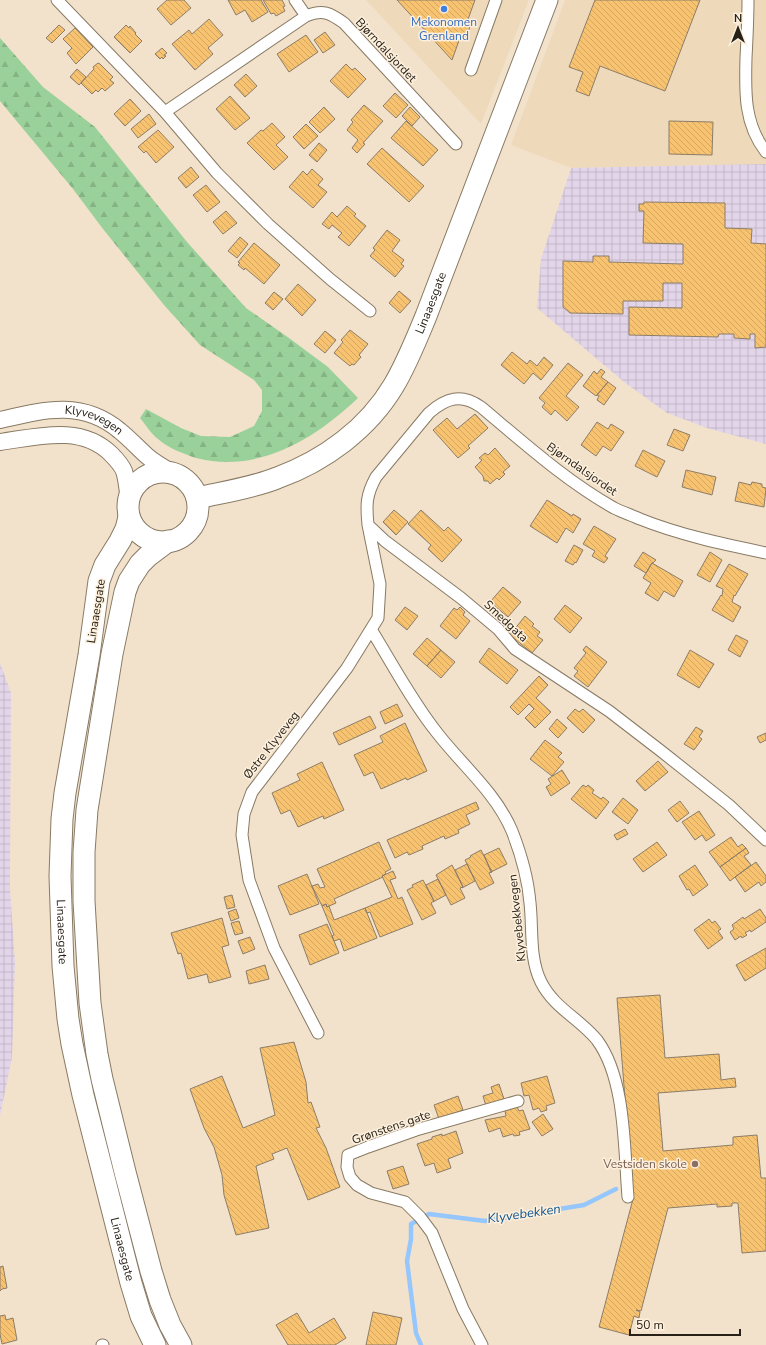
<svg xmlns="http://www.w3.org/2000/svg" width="766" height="1345" viewBox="0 0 766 1345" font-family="'Nunito Sans',sans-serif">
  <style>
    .built { fill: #eed9ba }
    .industrial { fill: url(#industrial-grid) }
    .forest { fill: url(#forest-firs) }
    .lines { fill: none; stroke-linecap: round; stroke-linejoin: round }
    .stream { stroke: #95c7fd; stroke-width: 4.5 }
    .building { fill: url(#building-back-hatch); stroke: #8c7d68 }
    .street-casing { stroke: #887a64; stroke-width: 13 }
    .secondary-casing { stroke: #887a64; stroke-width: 18 }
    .highway-casing { stroke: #887a64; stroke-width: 23 }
    .street { stroke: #fff; stroke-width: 11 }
    .secondary { stroke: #fff; stroke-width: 16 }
    .highway { stroke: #fff; stroke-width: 21 }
    .shop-dot { fill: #3f7fe0; stroke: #fdf0dd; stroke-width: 1.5 }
    .education-dot { fill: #8d6e63; stroke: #fdf0dd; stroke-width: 1.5 }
    .labels { text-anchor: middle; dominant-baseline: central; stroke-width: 3; stroke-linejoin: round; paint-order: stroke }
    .shop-label { font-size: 12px; fill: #366cbe; stroke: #fdf0dd }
    .street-label { font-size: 12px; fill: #272118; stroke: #fdf0dd }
    .education-label { font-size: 12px; fill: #785e54; stroke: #fdf0dd; text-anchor: end }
    .water-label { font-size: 13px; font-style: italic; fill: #0d528e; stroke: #fdf0dd }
  </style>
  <defs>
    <pattern id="industrial-grid" width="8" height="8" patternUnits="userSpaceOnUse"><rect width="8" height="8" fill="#e3d5e9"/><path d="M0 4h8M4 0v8" fill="none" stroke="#c3b7c7"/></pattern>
    <pattern id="forest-firs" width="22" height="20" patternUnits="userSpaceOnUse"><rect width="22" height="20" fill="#9ad19a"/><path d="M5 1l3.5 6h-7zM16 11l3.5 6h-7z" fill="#85b384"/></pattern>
    <pattern id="building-back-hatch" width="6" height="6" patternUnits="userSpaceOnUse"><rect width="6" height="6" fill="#f8c370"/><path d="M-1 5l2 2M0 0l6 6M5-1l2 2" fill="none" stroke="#d5a760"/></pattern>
  </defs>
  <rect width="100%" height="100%" fill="#f3e2cb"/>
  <path class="built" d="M366,0H529L481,124Z
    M565,0H766V164L571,168L511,145Z"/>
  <path class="industrial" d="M766,164V444L707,428L667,413L624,382L537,308L541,259L571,168Z
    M0,663L11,693L10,889L15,962L12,1057L0,1116Z"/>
  <path class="forest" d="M0,38L43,87L95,127L187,242L246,308L289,338L328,367L358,398C315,439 258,474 196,458C184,454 168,448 158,439C151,434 146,425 140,418L146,409L181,428L201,436L230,437L254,426L262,411V390L254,380L200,345L164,305L103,229L73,189L0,101Z"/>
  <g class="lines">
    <path class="stream" d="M421,1345L416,1333L407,1261L411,1239V1224L429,1214L485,1221L584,1205L616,1189"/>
  </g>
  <path class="building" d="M167,0H184L191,8L171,25L157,9Z
    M228,0H262H261L268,12L252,22L245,10L236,15Z
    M263,0H282L285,6L283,7L285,11L276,16L274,13L271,14Z
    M397,0H475L467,22L471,24L466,37L461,35L452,60Z
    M595,0H700L665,91L600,66L589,96L576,91L583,72L569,67Z
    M209,19L223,35L208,48L213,54L195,70L172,44L189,30L192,34Z
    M59,25L65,30L52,43L46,38Z
    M126,25L129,28L130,26L136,33L135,34L142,41L130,53L114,37Z
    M75,28L93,47L76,64L67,53L72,48L63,39Z
    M325,32L335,45L323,53L314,40Z
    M306,35L318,52L289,72L277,54Z
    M162,48L167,53L164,55L166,56L163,59L162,57L160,59L155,54Z
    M98,63L100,64L113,77L110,80L114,83L105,91L102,88L98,92L96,90L92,94L81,83L94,69L93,67Z
    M346,64L352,70L355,68L366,79L348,98L330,81Z
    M77,69L86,77L79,85L70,77Z
    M246,74L257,86L245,97L234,85Z
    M395,93L408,105L396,118L383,106Z
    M230,96L250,118L235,130L216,109Z
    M130,99L141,111L125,126L114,114Z
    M364,105L383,121L363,143L365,144L357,153L352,148L358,140L347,130L353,122L351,120Z
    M324,107L335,119L320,133L309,122Z
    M410,107L420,117L412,126L402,116Z
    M149,114L156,124L138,138L131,129Z
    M406,121L438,150L423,166L391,138Z
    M669,121L713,122L712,155L669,154Z
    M272,123L285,137L276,145L288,157L274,170L247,143L261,130L263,131Z
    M306,124L318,136L304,149L293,137Z
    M158,130L174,147L156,163L146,151L144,153L138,147Z
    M319,143L327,150L317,162L309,155Z
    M382,148L424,186L409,202L367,164Z
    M191,167L199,177L186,188L178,178Z
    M312,169L323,179L318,185L327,192L313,208L289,187L303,171L307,175Z
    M206,185L220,202L207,212L193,195Z
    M644,202L725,203V228L752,229L751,243L766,244V347L755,348V334H750V339L734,338V334H719L718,337L629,335V307L682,308V283H663V301H623V314L570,313L563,307V261L593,262V256H609V262L683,264V244L643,243L644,211H639V204H644Z
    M347,206L356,214L354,216L366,226L349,246L338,237L342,233L332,225L329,229L322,224L332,212L337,217Z
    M226,211L237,223L223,234L213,222Z
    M387,230L400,240L392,251L404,260L401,264L404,266L395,277L370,256L375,250L373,248Z
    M240,237L248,244L237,258L228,251Z
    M254,243L280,265L264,284L245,268L244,270L238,265L240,263L238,262Z
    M298,284L316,300L302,316L285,299Z
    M399,291L411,301L400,313L389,303Z
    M274,292L283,299L273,310L265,303Z
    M350,330L368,344L359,355L361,357L354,365L352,364L350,366L334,353L343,342L341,340Z
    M325,331L336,340L325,353L314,344Z
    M512,352L527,364L530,360L537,366L544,357L553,365L541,380L533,373L524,384L501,365Z
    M568,363L583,375L566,396L579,407L567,421L555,410L551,415L542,407L545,403L539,398Z
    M601,369L605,372L601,377L608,382L596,396L583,386L594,371L597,374Z
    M608,382L616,388L604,405L597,400L599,396L597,395Z
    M475,414L488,428L468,446L470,448L458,458L433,430L447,418L457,429Z
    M597,422L608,429L611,424L624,432L611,451L603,446L596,456L581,445Z
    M674,429L690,435L683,451L667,445Z
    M495,448L510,466L503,472L505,474L499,480L497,478L490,484L488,481H484L483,476L475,467L482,460L479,458L485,453L488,455Z
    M643,450L665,461L657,477L635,466Z
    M686,470L716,477L712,495L682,487Z
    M739,482L751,485L752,482L762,484V487L766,488L764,507L735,501Z
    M547,500L572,516L573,514L581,519L573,533L566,528L557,543L530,526Z
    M394,510L408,522L396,535L383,522Z
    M421,510L444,531L448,527L462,540L442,562L428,549L431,545L408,524Z
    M594,526L616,539L605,556L608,558L604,563L592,556L595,551L583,544Z
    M574,545L583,550L576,563L575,562L573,565L565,561Z
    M643,552L656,560L653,563H652L646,573L634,566Z
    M710,552L722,560L710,582L697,575Z
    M652,563L683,581L674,597L664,591L658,601L645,593L651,583L643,578Z
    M729,564L748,574L735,596L734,595L732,602L741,607L733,622L712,610L721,595L722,596L723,589L716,586Z
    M503,587L521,602L508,617L490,602Z
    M565,605L582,618L570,633L554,619Z
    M405,607L418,616L407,630L395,620Z
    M460,607L465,612L463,615L470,621L456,639L440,626L454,608L457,610Z
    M525,616L534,624L532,626L540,632L537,636L543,640L532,653L510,635Z
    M736,635L748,641L740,657L728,650Z
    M427,638L441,650L427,666L413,654Z
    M586,646L607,662L588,687L574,676L578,671L574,668L586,653L583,650Z
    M489,648L518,670L507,684L479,662Z
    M441,650L455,662L441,678L427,666Z
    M690,650L714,664L699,688L677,675Z
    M539,676L548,685L536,698L551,712L535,728L525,718L534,709L529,704L518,715L510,707Z
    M397,704L403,716L385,724L380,712Z
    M575,709L579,712L583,709L595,720L583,733L567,718Z
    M370,716L376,728L339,745L333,733Z
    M557,719L567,728L558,738L549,729Z
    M405,723L427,771L407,780L406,778L381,789L373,772L364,776L354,755L383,742L380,736Z
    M696,727L703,731L699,737L702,739L694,750L684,744Z
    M766,733V740L760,743L757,737Z
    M545,740L562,753L558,757L564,762L552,776L530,759Z
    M658,761L668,772L645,791L636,781Z
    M322,762L344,810L324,819L323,816L298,827L290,810L281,814L272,793L300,780L297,774Z
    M562,770L570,783L551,796L546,787L551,784L548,779Z
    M583,785L586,787L588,785L594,790L592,793L601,799L603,797L609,802L596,819L571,799Z
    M623,798L638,810L628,824L612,812Z
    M680,801L689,813L677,822L668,810Z
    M476,802L479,809L466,815L470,824L458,830L459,833L445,839L444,836L422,846L423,849L409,855L407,852L395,858L387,840Z
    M699,811L715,835L706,841L702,835L695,840L682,822Z
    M625,829L628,834L617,840L614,835Z
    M731,837L738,847L742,844L746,848L720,867L709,852Z
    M379,842L391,869L385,872L386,874L382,876L383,877L334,899L336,903L327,907L326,904L322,906L312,886L318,884L320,888L325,887L317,869Z
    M657,842L667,855L643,872L633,859Z
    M499,848L507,864L491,872L484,855Z
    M746,848L749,853L744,856L751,865L730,881L720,867Z
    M481,850L492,872L489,873L494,883L480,890L465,860L471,857L470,856Z
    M756,862L766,876V882L761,886L759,882L745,892L735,877Z
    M467,864L475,881L462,888L463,887L455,870Z
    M452,865L463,887L460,888L465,898L451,905L436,875Z
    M695,865L708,885L693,896L689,889L687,890L679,876Z
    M393,871L396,878L390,880L398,899L402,897L413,924L380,937L370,912L367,913L365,908L392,897L382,876Z
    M307,874L319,904L290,915L278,886Z
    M438,879L446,895L433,902L434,901L426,885Z
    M423,880L434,901L431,903L436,913L422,920L407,890L413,887L412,885Z
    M232,895L235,907L227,909L224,897Z
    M326,904L327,907L329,906L334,920L365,908L377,938L344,951L340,939L334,941L332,936L334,935L322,906Z
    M236,909L239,918L231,921L228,912Z
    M760,909L766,918V922L751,932L750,930L745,933L747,935L742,938L741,936L735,940L730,932L734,929L732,925L743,917L744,919Z
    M222,918L229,945L222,947L231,977L209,983L207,974L188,979L181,953L178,954L171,933Z
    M709,919L712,923L715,921L721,929L718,931L723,938L708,949L694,930Z
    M239,921L243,933L235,935L231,923Z
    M327,924L339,953L310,965L299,935Z
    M250,937L255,949L243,954L238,941Z
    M766,948V968L745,981L736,965Z
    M265,965L269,979L249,984L246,971Z
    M660,995L665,1058L719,1054L721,1080L735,1078L736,1087L658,1093L663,1151L733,1145V1137L757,1135L761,1178H766V1251L742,1253L738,1203H732V1206L717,1207V1204L668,1208L641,1311L636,1310L640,1312L639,1318L634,1316L629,1335L599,1327L633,1199L617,998Z
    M294,1042L306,1082L308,1103L311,1102L320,1127L316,1128L326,1148L340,1187L308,1200L287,1148L272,1154L274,1159L256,1166L269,1228L236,1235L224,1195L222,1175L214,1147L204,1128L190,1089L222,1076L243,1128L275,1115L260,1048Z
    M547,1076L555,1103L546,1106L547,1110L541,1112L539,1108L533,1110L529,1095L524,1096L521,1083Z
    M499,1084L504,1099L486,1106L483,1096L493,1093L491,1087Z
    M458,1096L463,1110L439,1119L434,1105Z
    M517,1107L519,1111L523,1110L530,1129L519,1132L520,1135L514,1136L513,1134L503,1137L500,1128L489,1132L485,1120L506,1116L505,1111Z
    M543,1114L553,1129L542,1136L532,1122Z
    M456,1131L463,1153L448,1159L451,1168L437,1173L434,1163L425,1166L417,1144L432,1139V1137L442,1134V1136Z
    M403,1166L409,1184L393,1189L387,1171Z
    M3,1266L7,1288L2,1289L0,1291V1267Z
    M373,1312L402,1318L396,1345H366Z
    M297,1313L309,1333L334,1318L346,1338L335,1345H288L276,1325Z
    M5,1315L6,1320L13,1318L17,1340L2,1344L0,1334V1316Z"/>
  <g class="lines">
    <defs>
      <path id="street" d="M57,0L165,112L217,173L268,224L330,279L370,311
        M295,0L306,16
        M748,0C748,19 747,39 746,58C745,92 744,124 766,152
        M471,70L496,0
        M165,112L306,16C323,9 330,13 344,23L456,144
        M766,553C723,544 680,535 640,519C631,515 622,512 614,508C566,481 524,443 481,407C461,393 446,398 429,413L376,477C366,495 366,505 368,525L385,541L461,598L498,629L515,649L609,711L661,751L729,805L766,840
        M372,631C393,665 413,703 438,734C463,766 496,793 512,831C521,854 528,878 530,903C533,929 529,958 541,982C554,1008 580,1019 597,1040C626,1079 624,1150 628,1197
        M318,1033L274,948L249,880L242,835L244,814L252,792L347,668L378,618L380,584L368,525
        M102,1345H103
        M482,1345L463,1309L432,1233L420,1217L405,1202L371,1193L357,1185L350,1177L347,1167L348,1155L368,1147L416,1130L518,1101"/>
      <g id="secondary">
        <path id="s1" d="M0,420C43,410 82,399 120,431C130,439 138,448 147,456C155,463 164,468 173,473"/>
        <path d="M0,442C37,437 81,424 111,454C116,459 121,464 124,471C127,480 127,489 129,498"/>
      </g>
      <g id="highway">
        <circle cx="163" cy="507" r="35"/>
        <path id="s2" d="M197,498C224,492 252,488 277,478C324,461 368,429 394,385C407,363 416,340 426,316L547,0"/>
        <path id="s3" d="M129,517L126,529L120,541L105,565L99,581L89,655L65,793L62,819L60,876L63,966L68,1019L72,1044L83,1095L131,1283L141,1316L155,1345"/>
        <path d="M168,541L148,556L140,564L129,581L125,592L112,654L87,810L84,852V901L90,1003L97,1054L102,1079L125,1172L151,1271L160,1300L170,1325L181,1345"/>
      </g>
    </defs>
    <use href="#street" class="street-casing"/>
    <use href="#secondary" class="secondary-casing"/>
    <use href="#highway" class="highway-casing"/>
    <use href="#street" class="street"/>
    <use href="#secondary" class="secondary"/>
    <use href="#highway" class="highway"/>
  </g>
  <circle class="shop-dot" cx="444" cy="9" r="4"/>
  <circle class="education-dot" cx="695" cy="1164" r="4"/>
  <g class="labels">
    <g class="shop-label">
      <text x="444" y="22">Mekonomen<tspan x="444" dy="14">Grenland</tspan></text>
    </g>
    <g class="street-label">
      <text transform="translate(386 50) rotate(47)">Bjørndalsjordet</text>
      <text stroke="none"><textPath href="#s2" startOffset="325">Linaaesgate</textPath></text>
      <text stroke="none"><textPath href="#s1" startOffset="97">Klyvevegen</textPath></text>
      <text transform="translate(582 469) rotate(35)">Bjørndalsjordet</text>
      <text transform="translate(96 611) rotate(-81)">Linaaesgate</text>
      <text transform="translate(506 621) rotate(43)">Smedgata</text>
      <text transform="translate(271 745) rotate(-52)">Østre Klyveveg</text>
      <text transform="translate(517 918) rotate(-96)">Klyvebekkvegen</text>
      <text stroke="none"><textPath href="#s3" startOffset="425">Linaaesgate</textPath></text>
      <text transform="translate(391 1127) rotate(-19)">Grønstens gate</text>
      <text stroke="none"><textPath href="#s3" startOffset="749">Linaaesgate</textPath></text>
    </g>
    <g class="education-label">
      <text x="687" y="1164">Vestsiden skole</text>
    </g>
    <g class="water-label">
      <text transform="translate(524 1214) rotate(-8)">Klyvebekken</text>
    </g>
  </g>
  <g transform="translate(738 28)" stroke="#fdf0dd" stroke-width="3" paint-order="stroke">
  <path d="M0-3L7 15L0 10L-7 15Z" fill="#272118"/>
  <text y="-6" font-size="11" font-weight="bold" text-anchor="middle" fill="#272118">N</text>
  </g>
  <path d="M630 1329v6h110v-6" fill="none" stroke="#272118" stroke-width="2"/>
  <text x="636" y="1329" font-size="12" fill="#272118" stroke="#fdf0dd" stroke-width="3" paint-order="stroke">50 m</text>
</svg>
